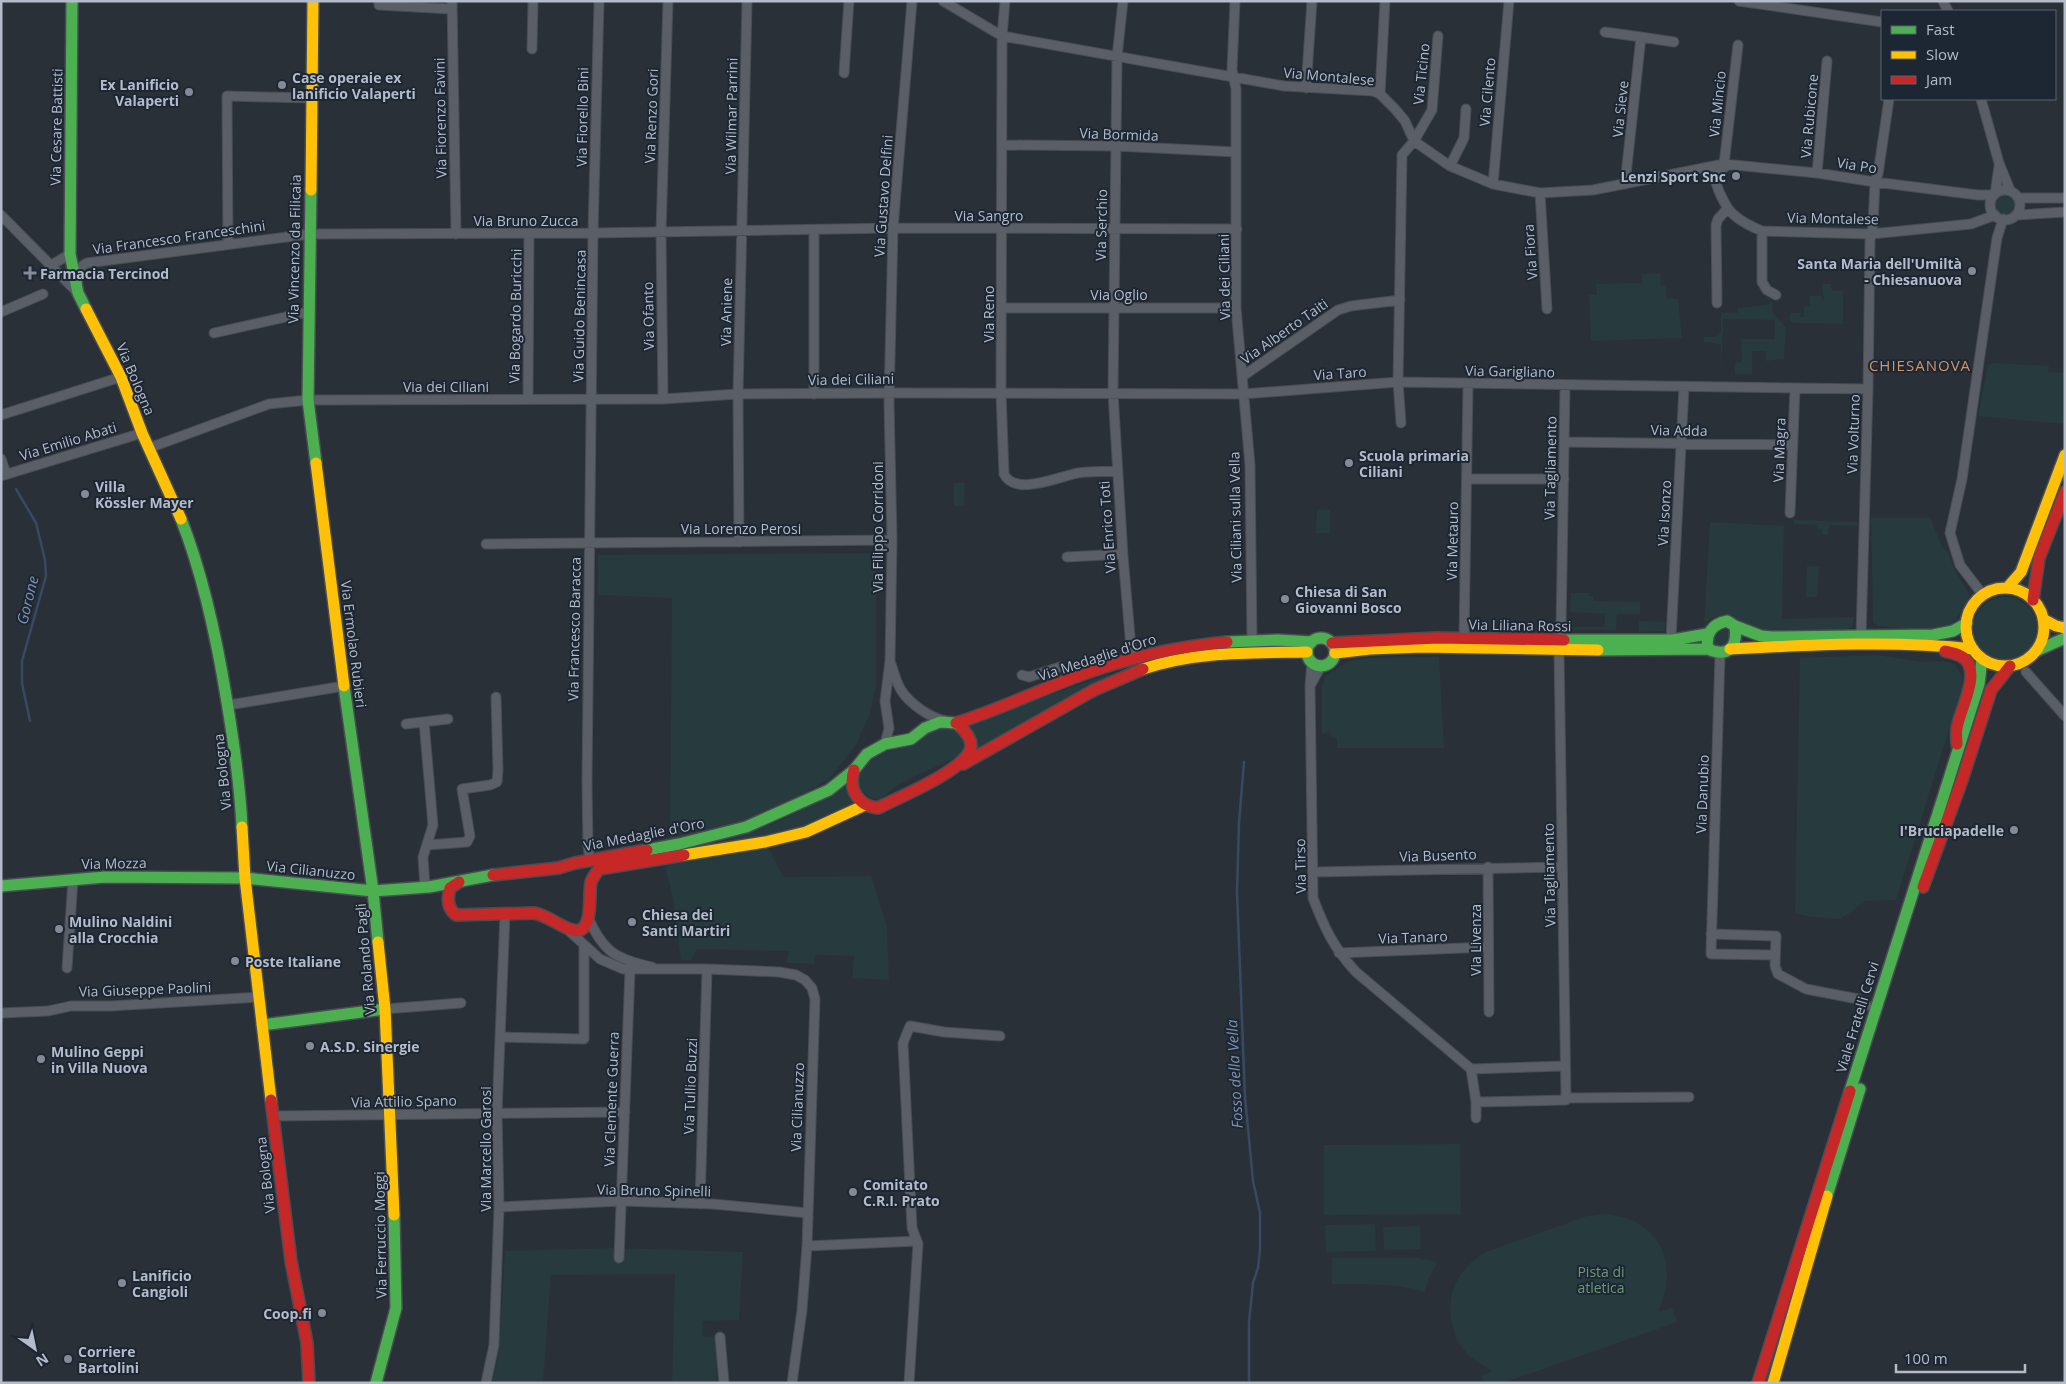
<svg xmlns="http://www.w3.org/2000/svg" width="2066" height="1384" viewBox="0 0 2066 1384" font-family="'Open Sans',sans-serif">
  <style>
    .green { fill: #273a3e }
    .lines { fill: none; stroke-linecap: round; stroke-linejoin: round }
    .stream { stroke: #384963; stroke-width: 2.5 }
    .street-casing { stroke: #484c53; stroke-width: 11 }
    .fast-casing { stroke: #484c53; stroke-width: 14 }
    .slow-casing { stroke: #484c53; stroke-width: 14 }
    .jam-casing { stroke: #484c53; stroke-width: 14 }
    .street { stroke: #5a5e66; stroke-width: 9 }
    .fast { stroke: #4caf50; stroke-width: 11 }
    .slow { stroke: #ffc107; stroke-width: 11 }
    .jam { stroke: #c62828; stroke-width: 11 }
    .poi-dot { fill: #848b96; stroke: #1d2633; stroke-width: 2 }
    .labels { text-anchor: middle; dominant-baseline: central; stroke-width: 4; stroke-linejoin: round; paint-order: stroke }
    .street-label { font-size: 14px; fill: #b4bcc9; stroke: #1d2633 }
    .poi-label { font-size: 14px; font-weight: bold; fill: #b4bcc9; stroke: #1d2633; text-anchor: start }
    .park-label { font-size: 14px; fill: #6b9a76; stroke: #1d2633 }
    .neighbourhood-label { font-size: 15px; letter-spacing: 1px; fill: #d59563; stroke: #1d2633 }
    .water-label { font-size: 15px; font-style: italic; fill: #7c92b1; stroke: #1d2633 }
  </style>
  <rect width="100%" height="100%" fill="#2a3038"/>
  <path class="green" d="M1995 205a10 10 0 1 1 20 0a10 10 0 1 1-20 0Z
    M1660,273L1661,285H1666V298L1678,299L1682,338L1591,341L1589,295H1597L1596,284L1642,283L1641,274Z
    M1822,284H1831L1832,290L1843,291V324L1793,323L1790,321V313H1800V317H1804V307L1810,306V296H1821L1822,300H1824Z
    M1772,301L1773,313L1786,327L1784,359L1766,361V351H1752V374H1735V363L1742,362L1741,339H1775V320L1723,319L1721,380V344L1704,342V337H1717L1721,333V313H1738V308L1767,305Z
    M1994,363L2049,366L2048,372L2065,373V424L1978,416L1988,365Z
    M954,483H965L964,506H954Z
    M1317,510H1330V533H1316Z
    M1871,518H1930L1942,546L1949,554L1954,569L1970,595C1968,601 1956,621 1951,624C1938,633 1895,627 1878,626L1873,622Z
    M1794,520L1854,522H1857V526L1829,525L1828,535H1822V529H1818V525L1794,524Z
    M1710,522L1784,526L1782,619L1854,617L1852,628L1846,629L1766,630L1750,627L1731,615L1723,614L1710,619L1704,626Z
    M876,553V686L870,713L856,745L829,779L794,799L732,825L670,840L672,598L598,595V555Z
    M1807,566L1819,567L1817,597H1806Z
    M1571,593H1589V596H1593V601L1640,602V614H1617L1616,630H1567V621H1573V627H1604L1605,614H1614L1570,612Z
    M1973 629a32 32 0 1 1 64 0a32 32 0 1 1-64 0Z
    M1639,621L1666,622L1664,631L1639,632Z
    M1723,628L1729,630V638L1724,646H1715C1709,638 1716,632 1723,628Z
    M1878,655L1920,662L1944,661L1955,664L1962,677V688L1896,900L1866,901L1841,919L1811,917L1795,913L1800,658Z
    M1439,657L1444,748H1337V739L1332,737L1330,732L1322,734V686L1325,676L1349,661L1366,658Z
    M1108,674L1110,677L976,752L975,738L967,725Z
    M935,726C953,728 959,726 967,744L961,755L899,784L880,799H873L861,790L858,773L872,755Z
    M845,786L854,806L817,824L750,839L723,843L722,841C766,829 806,810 845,786Z
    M768,847L783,877L871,876L887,927L889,980L852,978L854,956L816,955L814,964L786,963L789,951L697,949L691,960H681L673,897L665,866Z
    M1460,1144L1461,1214L1324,1215V1145Z
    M1607,1214C1618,1216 1631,1218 1640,1225C1672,1246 1672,1281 1658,1312L1672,1308L1677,1322L1503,1383H1484L1481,1376L1493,1371C1480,1364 1469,1358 1460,1345C1457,1341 1456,1336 1454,1331C1443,1299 1457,1268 1486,1252L1587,1216Z
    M1375,1224L1376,1251L1326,1252L1325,1225Z
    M1420,1226L1421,1249L1384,1250L1383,1227Z
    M616,1248L743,1252L739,1320L702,1321L703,1336L716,1337L717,1383H672L675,1274L551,1275L543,1383H492L499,1352L505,1251Z
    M1332,1258H1418L1437,1262L1428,1280L1425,1292C1395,1282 1363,1285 1332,1284Z"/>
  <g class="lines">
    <path class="stream" d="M16,489L36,523L45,560L46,576L22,661V683L30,721
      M1244,762L1239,823L1237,891L1245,1097L1253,1181L1260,1213V1250L1258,1268L1253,1283L1249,1322V1383"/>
    <defs>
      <path id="street" d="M379,1V5L451,9
        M452,1L456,234
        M943,1L1002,36L1284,86L1373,91L1380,94L1395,109L1405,121L1414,141L1450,166L1493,184L1540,193L1593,190L1724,164L1817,173L1875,182L1978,195H1994
        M1005,1L1002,36L1001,393L1004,474C1015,497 1060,476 1078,473C1090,471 1104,472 1117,471
        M1123,1L1117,57L1113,393L1123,556L1132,659
        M1235,1L1232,70L1236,89V308L1250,465L1252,640
        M1739,1L1882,22
        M1943,1L1948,11
        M1605,32L1641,37
        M532,49L533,1
        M844,73L849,1
        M1306,88L1312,1
        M1380,94L1385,1
        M1981,99L1999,163L2010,190
        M1002,145L1116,146L1236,152
        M1724,164L1738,45
        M1728,165C1724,168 1718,170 1716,176C1713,183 1727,210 1734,215C1742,222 1752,227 1762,231L1871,234L1971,224L1995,215
        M1450,166L1464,138L1466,109
        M1817,173L1827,61
        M1493,184L1509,1
        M1625,184L1641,37L1674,42
        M1990 205a15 15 0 1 1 30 0a15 15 0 1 1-30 0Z
        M1540,193L1547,309
        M1995,194L1999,166
        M2019,198H2065
        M1,215L78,293
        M2016,215L2065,212
        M814,230V394
        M1762,231V282L1767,290L1776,295
        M228,244L227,96L312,98
        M50,266L70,254
        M78,281C78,272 78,267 87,263L310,234L593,233L893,228L1237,229
        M1717,303L1716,225L1718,219L1728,208
        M1002,308H1236
        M1,312L43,294
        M214,333L308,312
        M1243,376L1338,310L1351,306L1400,300
        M528,399L529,234
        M663,399L661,232L668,1
        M1,415L121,377
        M1401,423L1398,382L1402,155L1414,141L1432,110L1438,36
        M1564,442L1793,445
        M149,448L269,404L308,400L663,399L738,394L899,393L1243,394L1398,382L1868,389
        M1,459L6,474
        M1,476L142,433
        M1468,479H1564
        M1790,513L1795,388
        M739,542L738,394L747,1
        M486,544L892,540
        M1067,557L1123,554
        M1983,595L1960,565L1950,533L1962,479L1997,238L2003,219
        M1861,636L1868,389L1870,240L1873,225L1875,182L1878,174L1889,99
        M1464,639L1468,385
        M1671,639L1684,387
        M1559,641L1561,630L1565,385
        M1720,654L1711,954L1775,955
        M1312,663L1310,686L1313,898C1325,929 1333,947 1356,972L1471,1069
        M891,664C894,672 896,682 901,690C910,704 930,718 946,721
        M2026,672L2065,716
        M1022,675L1029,677L1060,667
        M1311,684L1321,666
        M229,705L344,686
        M424,722L433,825L423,857L425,887
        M406,724L448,719
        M885,744L889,728L885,701L890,661L892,540L889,402L893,228L912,1
        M428,845L467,842L470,836L462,789L490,785L497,782L498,770L496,697
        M590,860L588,846L587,783L593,233L599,1
        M1488,867L1489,1012
        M1314,872L1562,867
        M588,917C603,952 616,959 652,967
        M568,930L600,959L623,969H707L779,972L796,975L805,980L812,988L815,999L807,1246L802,1310L792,1383
        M1711,934L1776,936L1775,966L1778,974L1806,989L1858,999L1867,1005
        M1339,953L1488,947
        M67,968L73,879
        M385,1009L461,1003
        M1,1013L48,1011L71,1006H111L259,997
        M500,1037L584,1039V945
        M1471,1069L1476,1102L1566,1100L1559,651
        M1471,1069L1564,1066
        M1566,1098L1689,1097
        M273,1116L625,1112
        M1476,1118V1102
        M700,1204L707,969
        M499,1207L621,1201L713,1204L808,1213
        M807,1246L917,1241
        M619,1258L630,970
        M720,1337L724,1383
        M486,1383L494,1345L499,1207L497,1113L505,914
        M909,1383L918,1244L912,1228L903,1043L910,1026L944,1032L1000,1036"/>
      <path id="fast" d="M72,1L70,254L78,293L86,309
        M311,190L308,400L316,463
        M181,519C204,577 217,640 227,702C234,744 240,784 242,827
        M1727,621L1735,626C1738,647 1728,658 1708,649C1705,634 1712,624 1727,621Z
        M1735,626L1761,636L1772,637L1933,635L1953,631L1967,623
        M1307 652a14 14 0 1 1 28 0a14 14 0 1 1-28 0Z
        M1564,640H1673L1707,634
        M1227,642L1278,640L1312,642
        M1598,650L1708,649
        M2036,651L2065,638
        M344,686L373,891L378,942
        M647,850L679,844L746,827L829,790L854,770L867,754L885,744L911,739L925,728L940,722L956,723L960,726
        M1,886L105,877L245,878L373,891L429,887L493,875
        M262,1025L385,1009
        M1850,1091L1979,684L1982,659
        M1827,1196L1860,1089
        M376,1383L396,1308L394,1215"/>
      <path id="slow" d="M311,190L313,1
        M86,309L121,377L142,433L181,519
        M316,463L344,686
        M2007,588L2021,572L2065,455
        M1966 627a39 39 0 1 1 78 0a39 39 0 1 1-78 0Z
        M2043,619L2056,626L2065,628
        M1730,649C1808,645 1895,640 1973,649
        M1335,653L1370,649L1422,647L1598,650
        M1143,669C1197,651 1250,653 1307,652
        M242,827L245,878L271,1100
        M684,855L765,842L806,832L865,805
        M378,942L385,1009L394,1215
        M1773,1383L1827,1196"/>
      <path id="jam" d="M2033,600L2039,558L2065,492
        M1332,643L1437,638L1564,640
        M1945,651C1953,653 1961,654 1966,660C1980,676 1960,710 1957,728C1956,733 1957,739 1957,744
        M956,723C998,710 1037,691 1078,676C1126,658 1176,647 1227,642
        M963,764L1094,690L1143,669
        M854,770C848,789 858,806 878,808C899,797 963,771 970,750C974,741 966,732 960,726
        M493,875L558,868L575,863L647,850
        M459,882L450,888C447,898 447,908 456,915L534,913C550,916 559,927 573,930C595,935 588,894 591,882C593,877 596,873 599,869L684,855
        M1923,887L1962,780L1991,690L2010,666
        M271,1100L291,1261L307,1343L309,1383
        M1758,1383L1850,1091"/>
    </defs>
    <use href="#street" class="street-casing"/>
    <use href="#fast" class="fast-casing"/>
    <use href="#slow" class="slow-casing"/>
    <use href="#jam" class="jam-casing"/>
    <use href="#street" class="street"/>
    <use href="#fast" class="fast"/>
    <use href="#slow" class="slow"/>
    <use href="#jam" class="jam"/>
  </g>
  <g class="poi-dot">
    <circle cx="282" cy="85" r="5"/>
    <circle cx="189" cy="92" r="5"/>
    <circle cx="1736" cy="176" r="5"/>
    <circle cx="1972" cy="271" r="5"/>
    <path d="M27.5 265.5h5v5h5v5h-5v5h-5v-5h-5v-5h5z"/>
    <circle cx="1349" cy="463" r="5"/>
    <circle cx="85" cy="494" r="5"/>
    <circle cx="1285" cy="599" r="5"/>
    <circle cx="2014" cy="830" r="5"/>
    <circle cx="632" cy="922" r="5"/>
    <circle cx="59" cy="929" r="5"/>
    <circle cx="235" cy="961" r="5"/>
    <circle cx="310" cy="1046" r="5"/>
    <circle cx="41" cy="1059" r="5"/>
    <circle cx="853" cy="1192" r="5"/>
    <circle cx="122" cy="1283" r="5"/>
    <circle cx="322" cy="1313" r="5"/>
    <circle cx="68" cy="1359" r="5"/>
  </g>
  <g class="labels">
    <g class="street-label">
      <text transform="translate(1421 74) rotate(-84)">Via Ticino</text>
      <text transform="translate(1329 76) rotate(5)">Via Montalese</text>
      <text transform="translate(1487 92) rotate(-85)">Via Cilento</text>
      <text transform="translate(1717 104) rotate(-84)">Via Mincio</text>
      <text transform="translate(1620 109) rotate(-84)">Via Sieve</text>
      <text transform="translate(651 116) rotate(-88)">Via Renzo Gori</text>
      <text transform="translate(731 116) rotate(-89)">Via Wilmar Parrini</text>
      <text transform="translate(1809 116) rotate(-85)">Via Rubicone</text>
      <text transform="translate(582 117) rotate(-89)">Via Fiorello Bini</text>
      <text transform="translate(440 118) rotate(-91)">Via Fiorenzo Favini</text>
      <text transform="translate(56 127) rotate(-89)">Via Cesare Battisti</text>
      <text transform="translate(1119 134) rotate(2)">Via Bormida</text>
      <text transform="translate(1857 165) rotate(9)">Via Po</text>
      <text transform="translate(883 196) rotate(-86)">Via Gustavo Delfini</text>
      <text x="989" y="215">Via Sangro</text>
      <text transform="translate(1833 218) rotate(1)">Via Montalese</text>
      <text x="526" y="220">Via Bruno Zucca</text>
      <text transform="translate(1101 225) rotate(-89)">Via Serchio</text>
      <text transform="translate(179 237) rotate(-8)">Via Francesco Franceschini</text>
      <text transform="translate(294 249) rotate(-89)">Via Vincenzo da Filicaia</text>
      <text transform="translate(1530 252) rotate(-94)">Via Fiora</text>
      <text transform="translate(1224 277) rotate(-91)">Via dei Ciliani</text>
      <text x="1119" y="294">Via Oglio</text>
      <text transform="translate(726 312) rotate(-89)">Via Aniene</text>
      <text transform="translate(988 314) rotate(-90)">Via Reno</text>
      <text transform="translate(515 316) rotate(-89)">Via Bogardo Buricchi</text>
      <text transform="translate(579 316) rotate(-89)">Via Guido Benincasa</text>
      <text transform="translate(648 316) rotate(-91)">Via Ofanto</text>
      <text transform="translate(1284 331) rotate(-35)">Via Alberto Taiti</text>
      <text transform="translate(1510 371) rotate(1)">Via Garigliano</text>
      <text transform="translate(1340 373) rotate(-4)">Via Taro</text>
      <text transform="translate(136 379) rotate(67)">Via Bologna</text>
      <text transform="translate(851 379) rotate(-1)">Via dei Ciliani</text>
      <text x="446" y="386">Via dei Ciliani</text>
      <text transform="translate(1679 430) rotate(1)">Via Adda</text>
      <text transform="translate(1853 434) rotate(-88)">Via Volturno</text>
      <text transform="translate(68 441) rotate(-17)">Via Emilio Abati</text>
      <text transform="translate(1779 450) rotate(-88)">Via Magra</text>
      <text transform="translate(1550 468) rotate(-89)">Via Tagliamento</text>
      <text transform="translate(1664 513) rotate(-87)">Via Isonzo</text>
      <text transform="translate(1235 517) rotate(-91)">Via Ciliani sulla Vella</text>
      <text transform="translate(877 527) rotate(-90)">Via Filippo Corridoni</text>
      <text transform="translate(1107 527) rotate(-94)">Via Enrico Toti</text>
      <text x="741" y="528">Via Lorenzo Perosi</text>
      <text transform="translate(1452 541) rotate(-89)">Via Metauro</text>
      <text transform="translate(1520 625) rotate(1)">Via Liliana Rossi</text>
      <text transform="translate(574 629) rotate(-89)">Via Francesco Baracca</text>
      <text transform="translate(354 644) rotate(83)">Via Ermolao Rubieri</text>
      <text transform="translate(1097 657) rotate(-18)">Via Medaglie d'Oro</text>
      <text transform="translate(222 772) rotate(-96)">Via Bologna</text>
      <text transform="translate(1702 794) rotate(-88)">Via Danubio</text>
      <text transform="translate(644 834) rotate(-11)">Via Medaglie d'Oro</text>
      <text transform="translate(1438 855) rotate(-2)">Via Busento</text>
      <text transform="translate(114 863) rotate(-1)">Via Mozza</text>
      <text transform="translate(1300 866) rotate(-91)">Via Tirso</text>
      <text transform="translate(311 870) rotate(6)">Via Cilianuzzo</text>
      <text transform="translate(1549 875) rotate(-91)">Via Tagliamento</text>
      <text transform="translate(1413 937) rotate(-2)">Via Tanaro</text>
      <text transform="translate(1475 940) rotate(-90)">Via Livenza</text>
      <text transform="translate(365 959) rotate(-95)">Via Rolando Pagli</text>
      <text transform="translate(145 989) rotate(-2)">Via Giuseppe Paolini</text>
      <text transform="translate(1857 1017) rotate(-73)">Viale Fratelli Cervi</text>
      <text transform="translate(690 1086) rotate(-88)">Via Tullio Buzzi</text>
      <text transform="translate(611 1099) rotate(-88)">Via Clemente Guerra</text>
      <text transform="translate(404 1101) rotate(-1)">Via Attilio Spano</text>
      <text transform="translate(797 1107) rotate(-88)">Via Cilianuzzo</text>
      <text transform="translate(485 1149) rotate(-90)">Via Marcello Garosi</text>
      <text transform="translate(265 1175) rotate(-97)">Via Bologna</text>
      <text transform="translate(654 1190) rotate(1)">Via Bruno Spinelli</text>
      <text transform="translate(380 1235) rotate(-91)">Via Ferruccio Moggi</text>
    </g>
    <g class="poi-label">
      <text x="292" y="77">Case operaie ex<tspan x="292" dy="16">lanificio Valaperti</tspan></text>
      <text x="179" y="84" text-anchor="end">Ex Lanificio<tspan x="179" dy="16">Valaperti</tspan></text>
      <text x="1726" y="176" text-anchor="end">Lenzi Sport Snc</text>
      <text x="1962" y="263" text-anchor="end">Santa Maria dell'Umiltà<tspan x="1962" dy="16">- Chiesanuova</tspan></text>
      <text x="40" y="273">Farmacia Tercinod</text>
      <text x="1359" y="455">Scuola primaria<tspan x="1359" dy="16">Ciliani</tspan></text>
      <text x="95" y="486">Villa<tspan x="95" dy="16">Kössler Mayer</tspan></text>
      <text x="1295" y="591">Chiesa di San<tspan x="1295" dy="16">Giovanni Bosco</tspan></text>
      <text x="2004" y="830" text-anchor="end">I'Bruciapadelle</text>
      <text x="642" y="914">Chiesa dei<tspan x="642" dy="16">Santi Martiri</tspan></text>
      <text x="69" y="921">Mulino Naldini<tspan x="69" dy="16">alla Crocchia</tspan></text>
      <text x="245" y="961">Poste Italiane</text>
      <text x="320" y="1046">A.S.D. Sinergie</text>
      <text x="51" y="1051">Mulino Geppi<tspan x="51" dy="16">in Villa Nuova</tspan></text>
      <text x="863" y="1184">Comitato<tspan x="863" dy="16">C.R.I. Prato</tspan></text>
      <text x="132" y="1275">Lanificio<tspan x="132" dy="16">Cangioli</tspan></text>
      <text x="312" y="1313" text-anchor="end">Coop.fi</text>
      <text x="78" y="1351">Corriere<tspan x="78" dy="16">Bartolini</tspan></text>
    </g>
    <g class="park-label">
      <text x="1601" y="1271">Pista di<tspan x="1601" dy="16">atletica</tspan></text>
    </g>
    <g class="neighbourhood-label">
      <text x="1920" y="365">CHIESANOVA</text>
    </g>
    <g class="water-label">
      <text transform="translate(27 600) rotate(-76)">Gorone</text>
      <text transform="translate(1234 1074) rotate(-93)">Fosso della Vella</text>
    </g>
  </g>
  <rect width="2066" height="1384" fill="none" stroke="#b4bcc9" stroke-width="5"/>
  <rect x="1881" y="10" width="175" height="90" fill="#1d2633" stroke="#59626f"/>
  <rect x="1891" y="26" width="25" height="8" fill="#4caf50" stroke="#59626f"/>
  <text x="1926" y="35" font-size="15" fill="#b4bcc9">Fast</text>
  <rect x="1891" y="51" width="25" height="8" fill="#ffc107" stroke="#59626f"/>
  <text x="1926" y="60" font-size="15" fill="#b4bcc9">Slow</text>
  <rect x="1891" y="76" width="25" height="8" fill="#c62828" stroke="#59626f"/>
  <text x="1926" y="85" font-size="15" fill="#b4bcc9">Jam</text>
  <g transform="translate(35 1349) rotate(147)" stroke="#1d2633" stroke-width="4" paint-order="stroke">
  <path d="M0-4L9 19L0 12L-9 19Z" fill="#b4bcc9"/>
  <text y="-8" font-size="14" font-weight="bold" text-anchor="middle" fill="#b4bcc9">N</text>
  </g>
  <path d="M1896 1364v8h129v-8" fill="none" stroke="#b4bcc9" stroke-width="2.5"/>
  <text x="1904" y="1364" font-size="15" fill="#b4bcc9" stroke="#1d2633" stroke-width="4" paint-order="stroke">100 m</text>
</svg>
